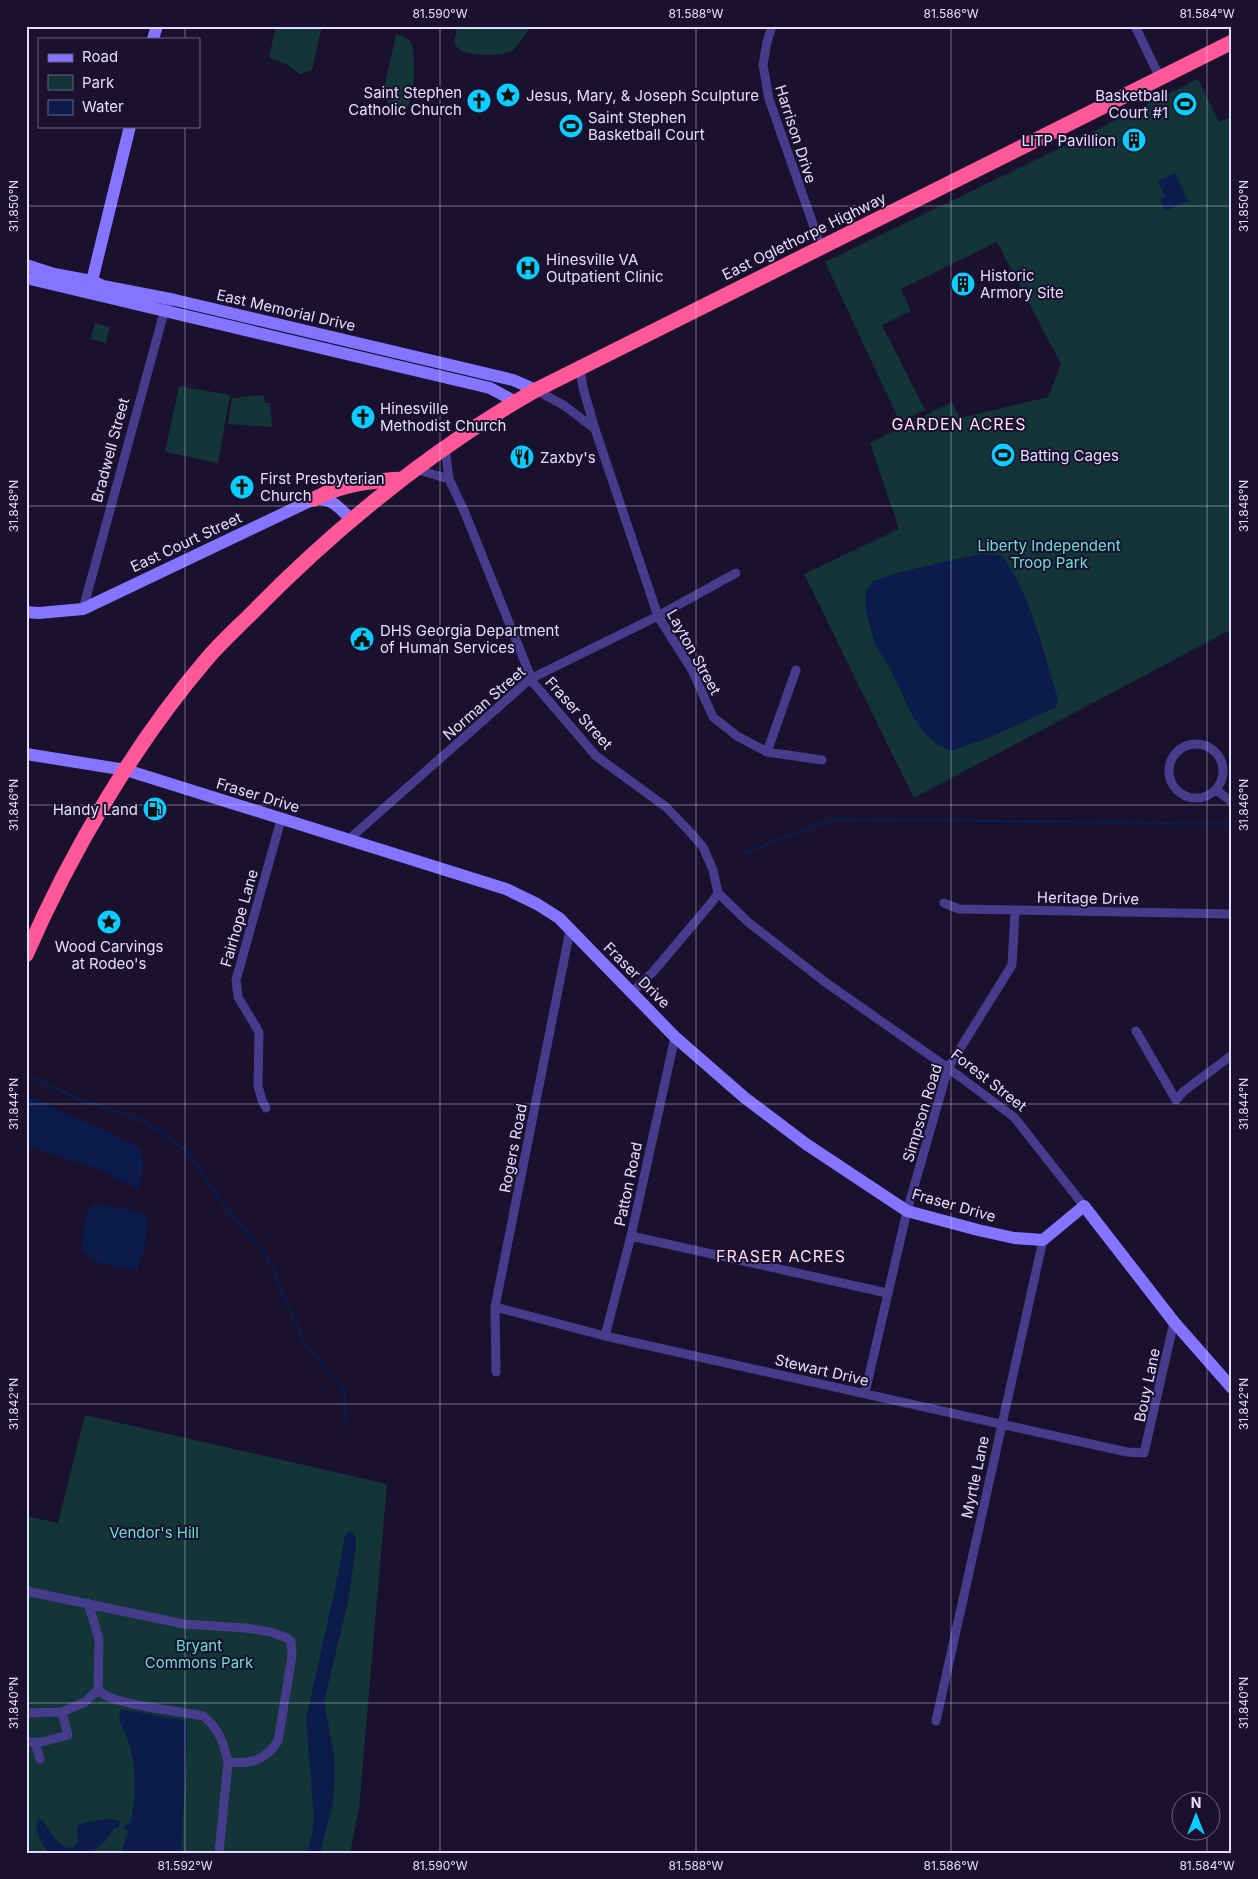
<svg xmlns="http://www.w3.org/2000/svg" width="1258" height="1879" viewBox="0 0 1258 1879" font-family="Inter,sans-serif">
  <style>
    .green { fill: #143537 }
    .water { fill: #0b1c4c }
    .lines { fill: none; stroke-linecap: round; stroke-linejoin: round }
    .stream { stroke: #0b1c4c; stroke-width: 2.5 }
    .street { stroke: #473c8c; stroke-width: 9 }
    .secondary { stroke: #8574ff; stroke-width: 12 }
    .highway { stroke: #ff5898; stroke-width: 15 }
    .ticks { fill: none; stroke: #e4ddff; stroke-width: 1; stroke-opacity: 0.45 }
    .labels { text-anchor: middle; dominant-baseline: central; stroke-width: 4; stroke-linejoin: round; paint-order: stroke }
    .poi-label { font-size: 15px; fill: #e4ddff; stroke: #19112d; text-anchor: start }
    .street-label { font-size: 15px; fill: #e4ddff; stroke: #19112d }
    .park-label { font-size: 15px; fill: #65e2cf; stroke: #19112d }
    .neighbourhood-label { font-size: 16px; letter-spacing: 1px; fill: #ffdff0; stroke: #19112d }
    .neatline { fill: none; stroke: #e4ddff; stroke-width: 2 }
    .ticks-label { font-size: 12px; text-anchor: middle; fill: #e4ddff }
  </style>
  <rect width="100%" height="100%" fill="#19112d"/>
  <path class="green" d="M276,26H322L312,70L300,74L290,66L269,57Z
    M457,26H533C523,34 520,45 513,50C505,57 467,56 459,49C458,49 455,44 454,43Z
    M396,35C402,35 406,36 410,41C417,53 415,103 405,111L392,109L385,97L384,88Z
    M1198,79L1219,122L1232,117V629L914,798L804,574L899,529L870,443L952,402L960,418L1048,397L1061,364L997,242L901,289L911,311L882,325L925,410L900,422L825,262L1058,149Z
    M566,116L579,119L574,136L562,132Z
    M95,323L110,327L106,343L91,339Z
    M179,386L230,395L218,463L165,452Z
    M264,395L265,403H270L272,427L228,424L232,398Z
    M85,1415L387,1484L359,1809L350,1853H26V1516L58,1523Z"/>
  <path class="water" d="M1175,173L1188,201L1165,211L1160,200L1165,197L1158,181Z
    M980,554L1001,555C1032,595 1042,651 1058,698L1056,707L991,737L951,751L939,745L926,735L912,715L890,668L875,645L865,605L866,591L873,581L900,572Z
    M26,1096C41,1099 52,1107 66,1114C91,1125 118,1134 141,1149C144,1164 144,1174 138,1188L129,1185L99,1169L26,1146Z
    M95,1204L125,1209L146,1214C148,1234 145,1252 137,1270C122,1269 102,1266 89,1257C86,1255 83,1250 81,1248L87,1211Z
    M349,1531L354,1534L356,1542L354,1562L348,1601L324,1702L334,1754L335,1770L333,1804L320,1853H307L312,1834L314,1816L306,1719L336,1584L345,1536Z
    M121,1709L187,1721V1746L181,1853H121L129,1830L124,1829L126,1823L130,1824C139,1791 136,1750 119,1720Z
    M38,1819L42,1820L57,1841L67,1848L74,1847L78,1841L77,1829L79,1825C89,1821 111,1817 120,1821L119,1828H114C96,1860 81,1853 49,1853C41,1844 34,1831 38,1819Z"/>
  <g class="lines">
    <path class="stream" d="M745,853L833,819L1232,824
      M26,1075L81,1100L146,1122L186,1151L226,1208L268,1258L305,1344L344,1389L346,1426"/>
    <path class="street" d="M772,26L767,42L763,65L769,99L821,247
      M1135,26L1160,78
      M580,369L583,388L595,429L658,616L692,670L713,717L737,736L767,752L822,760
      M536,390L565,406L595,429
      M445,447L449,479L465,513L530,675V679L596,756L666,807L690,832L703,847L713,870L718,893L712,902L653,972L632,992
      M415,469L449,479
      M83,609L166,305
      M1169 771a27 27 0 1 1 54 0a27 27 0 1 1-54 0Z
      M767,752L796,670
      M1216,790L1232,802
      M348,840L530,679L658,616L736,573
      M718,893L748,922L825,982L948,1068L1014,1117L1084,1206
      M944,903L959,909L1232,914
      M1136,1031L1176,1100L1184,1091L1232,1055
      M266,1108L262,1100L258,1086L259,1032L238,997L236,980L281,820
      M631,1236L887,1293
      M495,1307L605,1336L1127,1452L1144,1453L1174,1322
      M605,1336L631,1236L675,1037
      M496,1372L495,1307L570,930
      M865,1393L907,1211L948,1068L1012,965L1015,911
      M26,1591L184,1624L246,1628L271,1632L287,1638L291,1642L292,1656L278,1741C265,1761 250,1764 228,1762L219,1853
      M98,1690C111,1705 181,1711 203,1716C219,1728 224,1744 228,1762
      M26,1713L62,1712
      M936,1721L1043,1240
      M26,1742H42L68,1735L62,1712L85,1702L98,1690L99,1639L88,1603
      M35,1743L40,1759"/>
    <path class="secondary" d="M153,39L157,26
      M26,265L54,274L92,281L103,286L175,300L513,380L536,390
      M26,278L452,379L490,388L516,402
      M90,289L130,126
      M26,612L39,613L83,609L314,499C333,498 338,507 351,519
      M26,754L126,770L506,889L537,904L559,918L675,1037L745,1098L806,1144L907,1211L978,1230L1014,1238L1043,1240L1084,1206L1174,1322L1232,1388"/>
    <path class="highway" d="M314,499C342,484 370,481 401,479
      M26,955C70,854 134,744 206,660C220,643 237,628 252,613C337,526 431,450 536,390L1232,42"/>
  </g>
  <path class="ticks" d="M185,26V39M440,26V1853M696,26V1853M951,26V1853M1207,26V1802M185,126V1853M26,206H1232M26,506H1232M26,805H1232M26,1104H1232M26,1404H1232M26,1703H1232M1207,1832V1853"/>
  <defs>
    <symbol id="sight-disc" viewBox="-11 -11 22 22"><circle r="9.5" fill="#09ceff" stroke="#19112d"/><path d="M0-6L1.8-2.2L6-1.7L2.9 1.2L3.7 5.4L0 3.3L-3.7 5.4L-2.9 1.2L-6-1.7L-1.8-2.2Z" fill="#111"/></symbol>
    <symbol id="church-disc" viewBox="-11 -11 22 22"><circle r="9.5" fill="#09ceff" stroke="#19112d"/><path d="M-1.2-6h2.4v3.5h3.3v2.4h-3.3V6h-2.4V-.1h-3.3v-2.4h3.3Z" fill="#111"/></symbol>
    <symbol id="stadium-disc" viewBox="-11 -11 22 22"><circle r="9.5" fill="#09ceff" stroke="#19112d"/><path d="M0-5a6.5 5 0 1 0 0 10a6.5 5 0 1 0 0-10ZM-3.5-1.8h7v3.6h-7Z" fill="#111"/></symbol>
    <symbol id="building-disc" viewBox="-11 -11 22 22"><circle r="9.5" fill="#09ceff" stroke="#19112d"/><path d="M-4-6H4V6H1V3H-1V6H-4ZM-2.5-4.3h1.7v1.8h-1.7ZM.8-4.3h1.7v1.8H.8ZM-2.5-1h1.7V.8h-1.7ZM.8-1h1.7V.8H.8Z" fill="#111"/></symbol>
    <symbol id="hospital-disc" viewBox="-11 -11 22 22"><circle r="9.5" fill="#09ceff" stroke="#19112d"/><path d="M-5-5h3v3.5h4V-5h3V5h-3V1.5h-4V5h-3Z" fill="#111"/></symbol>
    <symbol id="restaurant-disc" viewBox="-11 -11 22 22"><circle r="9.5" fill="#09ceff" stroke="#19112d"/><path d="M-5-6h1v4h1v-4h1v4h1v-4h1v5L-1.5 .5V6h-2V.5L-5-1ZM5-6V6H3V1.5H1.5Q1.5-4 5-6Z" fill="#111"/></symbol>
    <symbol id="civic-disc" viewBox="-11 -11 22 22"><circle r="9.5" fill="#09ceff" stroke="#19112d"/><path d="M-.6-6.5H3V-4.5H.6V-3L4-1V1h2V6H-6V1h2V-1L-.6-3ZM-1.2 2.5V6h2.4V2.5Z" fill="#111"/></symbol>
    <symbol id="fuel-disc" viewBox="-11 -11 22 22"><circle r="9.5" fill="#09ceff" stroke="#19112d"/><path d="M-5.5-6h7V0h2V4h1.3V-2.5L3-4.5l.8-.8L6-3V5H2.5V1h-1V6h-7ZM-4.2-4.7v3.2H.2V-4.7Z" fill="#111"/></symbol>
  </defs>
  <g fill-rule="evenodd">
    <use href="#sight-disc" x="494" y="81" width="28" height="28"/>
    <use href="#church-disc" x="465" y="87" width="28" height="28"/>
    <use href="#stadium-disc" x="1171" y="90" width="28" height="28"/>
    <use href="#stadium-disc" x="557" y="112" width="28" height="28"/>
    <use href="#building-disc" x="1120" y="126" width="28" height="28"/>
    <use href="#hospital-disc" x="514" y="254" width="28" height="28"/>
    <use href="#building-disc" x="949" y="270" width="28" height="28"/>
    <use href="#church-disc" x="349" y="403" width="28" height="28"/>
    <use href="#stadium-disc" x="989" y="441" width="28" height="28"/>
    <use href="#restaurant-disc" x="508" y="443" width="28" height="28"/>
    <use href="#church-disc" x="228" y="473" width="28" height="28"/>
    <use href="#civic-disc" x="348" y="625" width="28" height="28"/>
    <use href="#fuel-disc" x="141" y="795" width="28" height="28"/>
    <use href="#sight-disc" x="95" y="908" width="28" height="28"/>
  </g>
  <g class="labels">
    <g class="poi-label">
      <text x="462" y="92" text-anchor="end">Saint Stephen<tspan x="462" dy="17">Catholic Church</tspan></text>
      <text x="526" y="95">Jesus, Mary, &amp; Joseph Sculpture</text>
      <text x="1168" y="95" text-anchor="end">Basketball<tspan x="1168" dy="17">Court #1</tspan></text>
      <text x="588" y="117">Saint Stephen<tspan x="588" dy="17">Basketball Court</tspan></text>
      <text x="1116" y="140" text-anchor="end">LITP Pavillion</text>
      <text x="546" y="259">Hinesville VA<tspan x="546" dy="17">Outpatient Clinic</tspan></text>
      <text x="980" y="275">Historic<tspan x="980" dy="17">Armory Site</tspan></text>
      <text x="380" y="408">Hinesville<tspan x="380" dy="17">Methodist Church</tspan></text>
      <text x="1020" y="455">Batting Cages</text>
      <text x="540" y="457">Zaxby's</text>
      <text x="260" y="478">First Presbyterian<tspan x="260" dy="17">Church</tspan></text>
      <text x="380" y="630">DHS Georgia Department<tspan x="380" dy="17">of Human Services</tspan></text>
      <text x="138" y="809" text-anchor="end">Handy Land</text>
      <text x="109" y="946" text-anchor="middle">Wood Carvings<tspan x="109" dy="17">at Rodeo's</tspan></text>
    </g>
    <g class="street-label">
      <text transform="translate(796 134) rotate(72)">Harrison Drive</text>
      <text transform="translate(804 236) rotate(-26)">East Oglethorpe Highway</text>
      <text transform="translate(286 310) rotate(13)">East Memorial Drive</text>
      <text transform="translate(110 450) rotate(-75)">Bradwell Street</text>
      <text transform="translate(186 542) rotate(-25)">East Court Street</text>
      <text transform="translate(694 652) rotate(61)">Layton Street</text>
      <text transform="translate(484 703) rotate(-41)">Norman Street</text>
      <text transform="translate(579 713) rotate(48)">Fraser Street</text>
      <text transform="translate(258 795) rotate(17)">Fraser Drive</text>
      <text transform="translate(1088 898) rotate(1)">Heritage Drive</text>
      <text transform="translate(239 918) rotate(-74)">Fairhope Lane</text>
      <text transform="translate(637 975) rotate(45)">Fraser Drive</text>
      <text transform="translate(989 1080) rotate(38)">Forest Street</text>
      <text transform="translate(922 1113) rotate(-73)">Simpson Road</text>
      <text transform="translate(513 1148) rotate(-79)">Rogers Road</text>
      <text transform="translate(628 1184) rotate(-78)">Patton Road</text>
      <text transform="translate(954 1205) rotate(16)">Fraser Drive</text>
      <text transform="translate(822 1370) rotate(13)">Stewart Drive</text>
      <text transform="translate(1147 1385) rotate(-78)">Bouy Lane</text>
      <text transform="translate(975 1477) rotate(-78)">Myrtle Lane</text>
    </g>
    <g class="park-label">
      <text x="1049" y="545">Liberty Independent<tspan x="1049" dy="17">Troop Park</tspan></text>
      <text x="154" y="1532">Vendor's Hill</text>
      <text x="199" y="1645">Bryant<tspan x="199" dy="17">Commons Park</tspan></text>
    </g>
    <g class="neighbourhood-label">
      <text x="959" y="424">GARDEN ACRES</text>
      <text x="781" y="1256">FRASER ACRES</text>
    </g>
  </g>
  <rect width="1258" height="1879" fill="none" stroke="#19112d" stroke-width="55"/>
  <rect x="38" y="38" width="162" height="90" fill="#19112d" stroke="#6a6381"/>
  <rect x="48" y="54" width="25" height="8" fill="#8574ff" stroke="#6a6381"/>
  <text x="82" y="62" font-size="15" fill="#e4ddff">Road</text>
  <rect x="48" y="75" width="25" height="15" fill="#143537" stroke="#6a6381"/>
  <text x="82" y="88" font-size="15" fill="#e4ddff">Park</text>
  <rect x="48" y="100" width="25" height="15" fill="#0b1c4c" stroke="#6a6381"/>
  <text x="82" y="112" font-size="15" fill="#e4ddff">Water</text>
  <g transform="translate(1196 1816)"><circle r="24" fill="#19112d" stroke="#6a6381"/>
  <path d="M0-4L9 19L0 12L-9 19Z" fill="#09ceff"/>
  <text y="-8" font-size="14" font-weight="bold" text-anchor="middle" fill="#e4ddff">N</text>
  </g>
  <rect x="28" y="28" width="1202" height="1824" class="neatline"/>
  <g class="ticks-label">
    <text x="440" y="18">81.590°W</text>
    <text x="696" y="18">81.588°W</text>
    <text x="951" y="18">81.586°W</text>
    <text x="1207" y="18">81.584°W</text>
    <text transform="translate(14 206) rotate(-90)" y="4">31.850°N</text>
    <text transform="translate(1244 206) rotate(-90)" y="4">31.850°N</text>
    <text transform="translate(14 506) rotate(-90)" y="4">31.848°N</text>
    <text transform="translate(1244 506) rotate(-90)" y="4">31.848°N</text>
    <text transform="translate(14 805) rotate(-90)" y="4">31.846°N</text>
    <text transform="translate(1244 805) rotate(-90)" y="4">31.846°N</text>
    <text transform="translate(14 1104) rotate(-90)" y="4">31.844°N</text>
    <text transform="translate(1244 1104) rotate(-90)" y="4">31.844°N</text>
    <text transform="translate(14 1404) rotate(-90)" y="4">31.842°N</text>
    <text transform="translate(1244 1404) rotate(-90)" y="4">31.842°N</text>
    <text transform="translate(14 1703) rotate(-90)" y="4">31.840°N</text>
    <text transform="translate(1244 1703) rotate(-90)" y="4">31.840°N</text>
    <text x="185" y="1870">81.592°W</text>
    <text x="440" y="1870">81.590°W</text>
    <text x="696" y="1870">81.588°W</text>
    <text x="951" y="1870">81.586°W</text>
    <text x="1207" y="1870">81.584°W</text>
  </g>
</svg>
